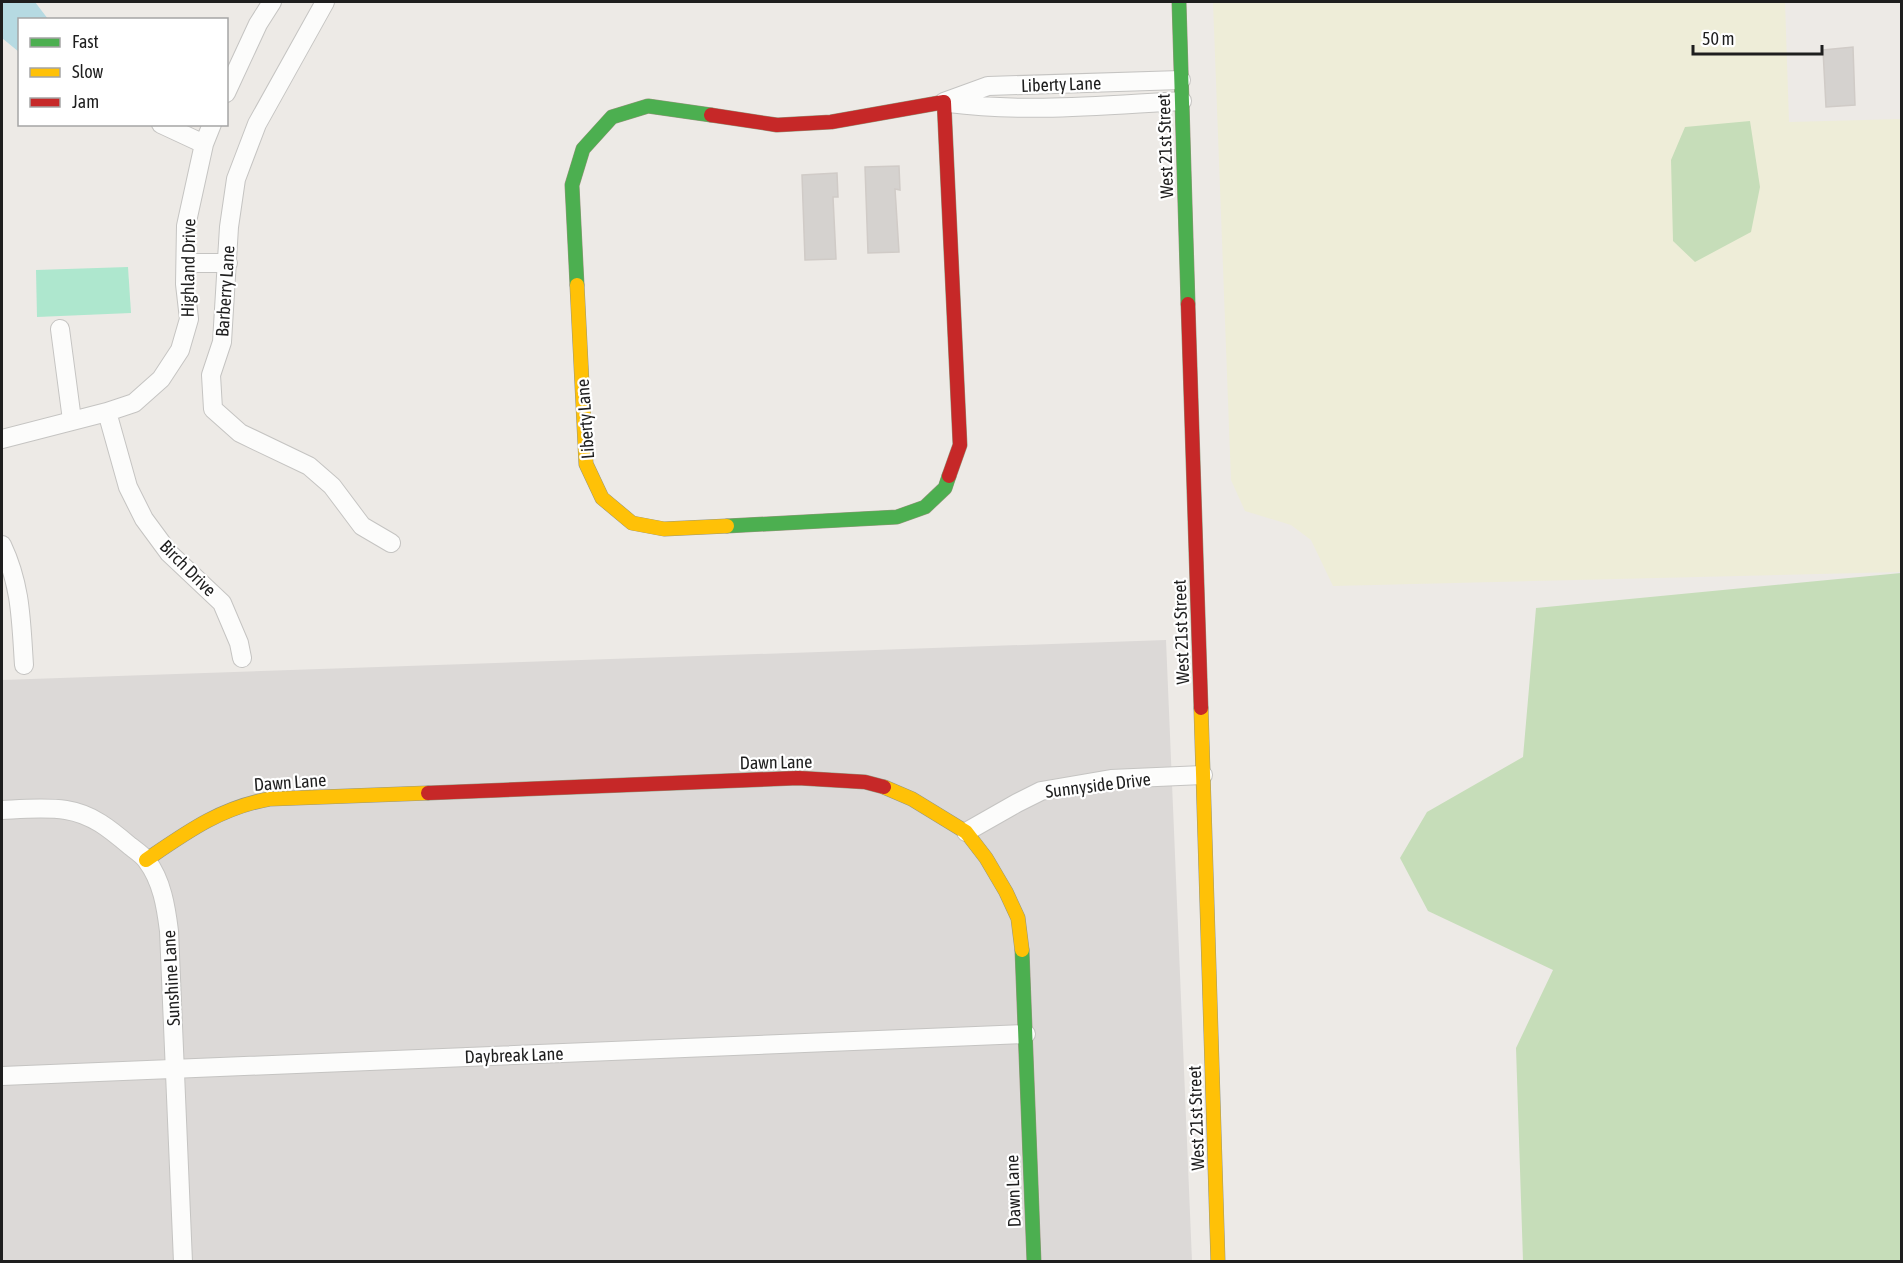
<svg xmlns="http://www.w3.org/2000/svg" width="1903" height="1263" viewBox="0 0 1903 1263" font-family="'Asap Condensed',sans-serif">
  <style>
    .residential { fill: #dcd9d7 }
    .farmland { fill: #eeedd8 }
    .forest { fill: #c6ddb9 }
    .pitch { fill: #aee7ce }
    .water { fill: #b6dae2 }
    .building { fill: #d5d2cf; stroke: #d0cbc7; stroke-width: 1.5 }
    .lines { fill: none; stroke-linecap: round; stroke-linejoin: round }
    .street-casing { stroke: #c5c4c2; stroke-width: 20 }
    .fast-casing { stroke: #96967d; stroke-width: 15 }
    .slow-casing { stroke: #96967d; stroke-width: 15 }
    .jam-casing { stroke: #96967d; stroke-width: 15 }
    .street { stroke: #fcfcfb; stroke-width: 18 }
    .fast { stroke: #4caf50; stroke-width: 14 }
    .slow { stroke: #ffc107; stroke-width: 14 }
    .jam { stroke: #c62828; stroke-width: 14 }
    .labels { text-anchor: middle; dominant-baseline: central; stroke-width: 4.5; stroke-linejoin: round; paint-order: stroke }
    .street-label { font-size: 18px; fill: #1e1e1e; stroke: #fff }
  </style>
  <rect width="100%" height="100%" fill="#edeae6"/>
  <path class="residential" d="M1166,640L1192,1261H2V680Z"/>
  <path class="farmland" d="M1213,2H1785L1789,122L1901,119V572L1333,586L1311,540L1291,525L1245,511L1231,480Z"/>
  <path class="forest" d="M1750,121L1760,187L1751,232L1695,262L1673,241L1671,160L1685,127Z
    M1901,573V1261H1523L1516,1048L1553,970L1428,911L1400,858L1427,812L1523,757L1536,608Z"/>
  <path class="pitch" d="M128,267L131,313L37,317L36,270Z"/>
  <path class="water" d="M2,2H35L48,19L20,20L19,52L2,38Z"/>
  <path class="building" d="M1853,47L1855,105L1826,107L1823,50Z
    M899,166L900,190L895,189L899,252L868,253L865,167Z
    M837,173L838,197H833L836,259L805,260L802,175Z"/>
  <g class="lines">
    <defs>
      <path id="street" d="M325,2L257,124L236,179L229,227L222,342L211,375L213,409L240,433L309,466L332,486L362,526L391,543
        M226,93L258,24L272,2
        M944,102L988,86L1181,80
        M949,103C1026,113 1104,105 1182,101
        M161,124L204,144
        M186,263H228
        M60,329L72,420
        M107,412L128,487L144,519L169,553L222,603L239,643L242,658
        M2,439L107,412L134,403L161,379L180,350L189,319L185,284L186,226L204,144L212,124
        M2,545C21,585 21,620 24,665
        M2,810C23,809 45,807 66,810C92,814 110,829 130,846C135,850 143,855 147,861C162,881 166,907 169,931L183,1262
        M966,832L1017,803L1041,791L1111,779L1203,775
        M2,1076L1026,1034"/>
      <path id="fast" d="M1179,2L1188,304
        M577,285L572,185L583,149L612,117L648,106L711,115
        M727,526L897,517L925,507L945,488L949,476
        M1022,950L1034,1262"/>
      <path id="slow" d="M577,285L586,464L602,498L632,523L664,529L727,526
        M1201,708L1218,1262
        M884,787L912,799L966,832L986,858L1006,892L1018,918L1022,950
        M146,860C187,832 220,808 269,799L428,793"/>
      <path id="jam" d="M944,102L960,445L949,476
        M711,115L777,125L831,122L944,102
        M1188,304L1201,708
        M428,793L798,778L865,782L884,787"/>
    </defs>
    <use href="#street" class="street-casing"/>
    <use href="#fast" class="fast-casing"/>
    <use href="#slow" class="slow-casing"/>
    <use href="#jam" class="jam-casing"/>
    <use href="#street" class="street"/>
    <use href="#fast" class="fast"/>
    <use href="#slow" class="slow"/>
    <use href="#jam" class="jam"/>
  </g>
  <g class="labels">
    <g class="street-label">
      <text transform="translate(1061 84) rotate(-2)">Liberty Lane</text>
      <text transform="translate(1165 146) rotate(-92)">West 21st Street</text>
      <text transform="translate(188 268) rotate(-89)">Highland Drive</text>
      <text transform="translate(225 291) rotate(-86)">Barberry Lane</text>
      <text transform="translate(585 419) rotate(-94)">Liberty Lane</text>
      <text transform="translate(188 568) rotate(45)">Birch Drive</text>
      <text transform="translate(1181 632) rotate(-92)">West 21st Street</text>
      <text transform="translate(776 762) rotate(-1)">Dawn Lane</text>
      <text transform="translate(290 782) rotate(-4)">Dawn Lane</text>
      <text transform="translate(1098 785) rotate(-7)">Sunnyside Drive</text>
      <text transform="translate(171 978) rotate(-93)">Sunshine Lane</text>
      <text transform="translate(514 1055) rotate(-2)">Daybreak Lane</text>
      <text transform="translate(1196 1118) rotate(-92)">West 21st Street</text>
      <text transform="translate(1013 1191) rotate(-92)">Dawn Lane</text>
    </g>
  </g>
  <rect width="1903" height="1263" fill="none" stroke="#1e1e1e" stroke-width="6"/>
  <rect x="18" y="18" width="210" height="108" fill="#ffffff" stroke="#a5a5a5" stroke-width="1.5"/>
  <rect x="30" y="38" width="30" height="9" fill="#4caf50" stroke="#a5a5a5" stroke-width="1.5"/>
  <text x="72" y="48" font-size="18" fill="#1e1e1e">Fast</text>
  <rect x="30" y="68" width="30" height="9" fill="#ffc107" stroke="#a5a5a5" stroke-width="1.5"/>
  <text x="72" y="78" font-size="18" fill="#1e1e1e">Slow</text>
  <rect x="30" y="98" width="30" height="9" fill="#c62828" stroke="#a5a5a5" stroke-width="1.5"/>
  <text x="72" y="108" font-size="18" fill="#1e1e1e">Jam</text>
  <path d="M1693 45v9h129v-9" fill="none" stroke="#1e1e1e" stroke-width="3"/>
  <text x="1702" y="45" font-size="18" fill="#1e1e1e" stroke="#ffffff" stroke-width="4.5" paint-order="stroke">50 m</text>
</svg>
